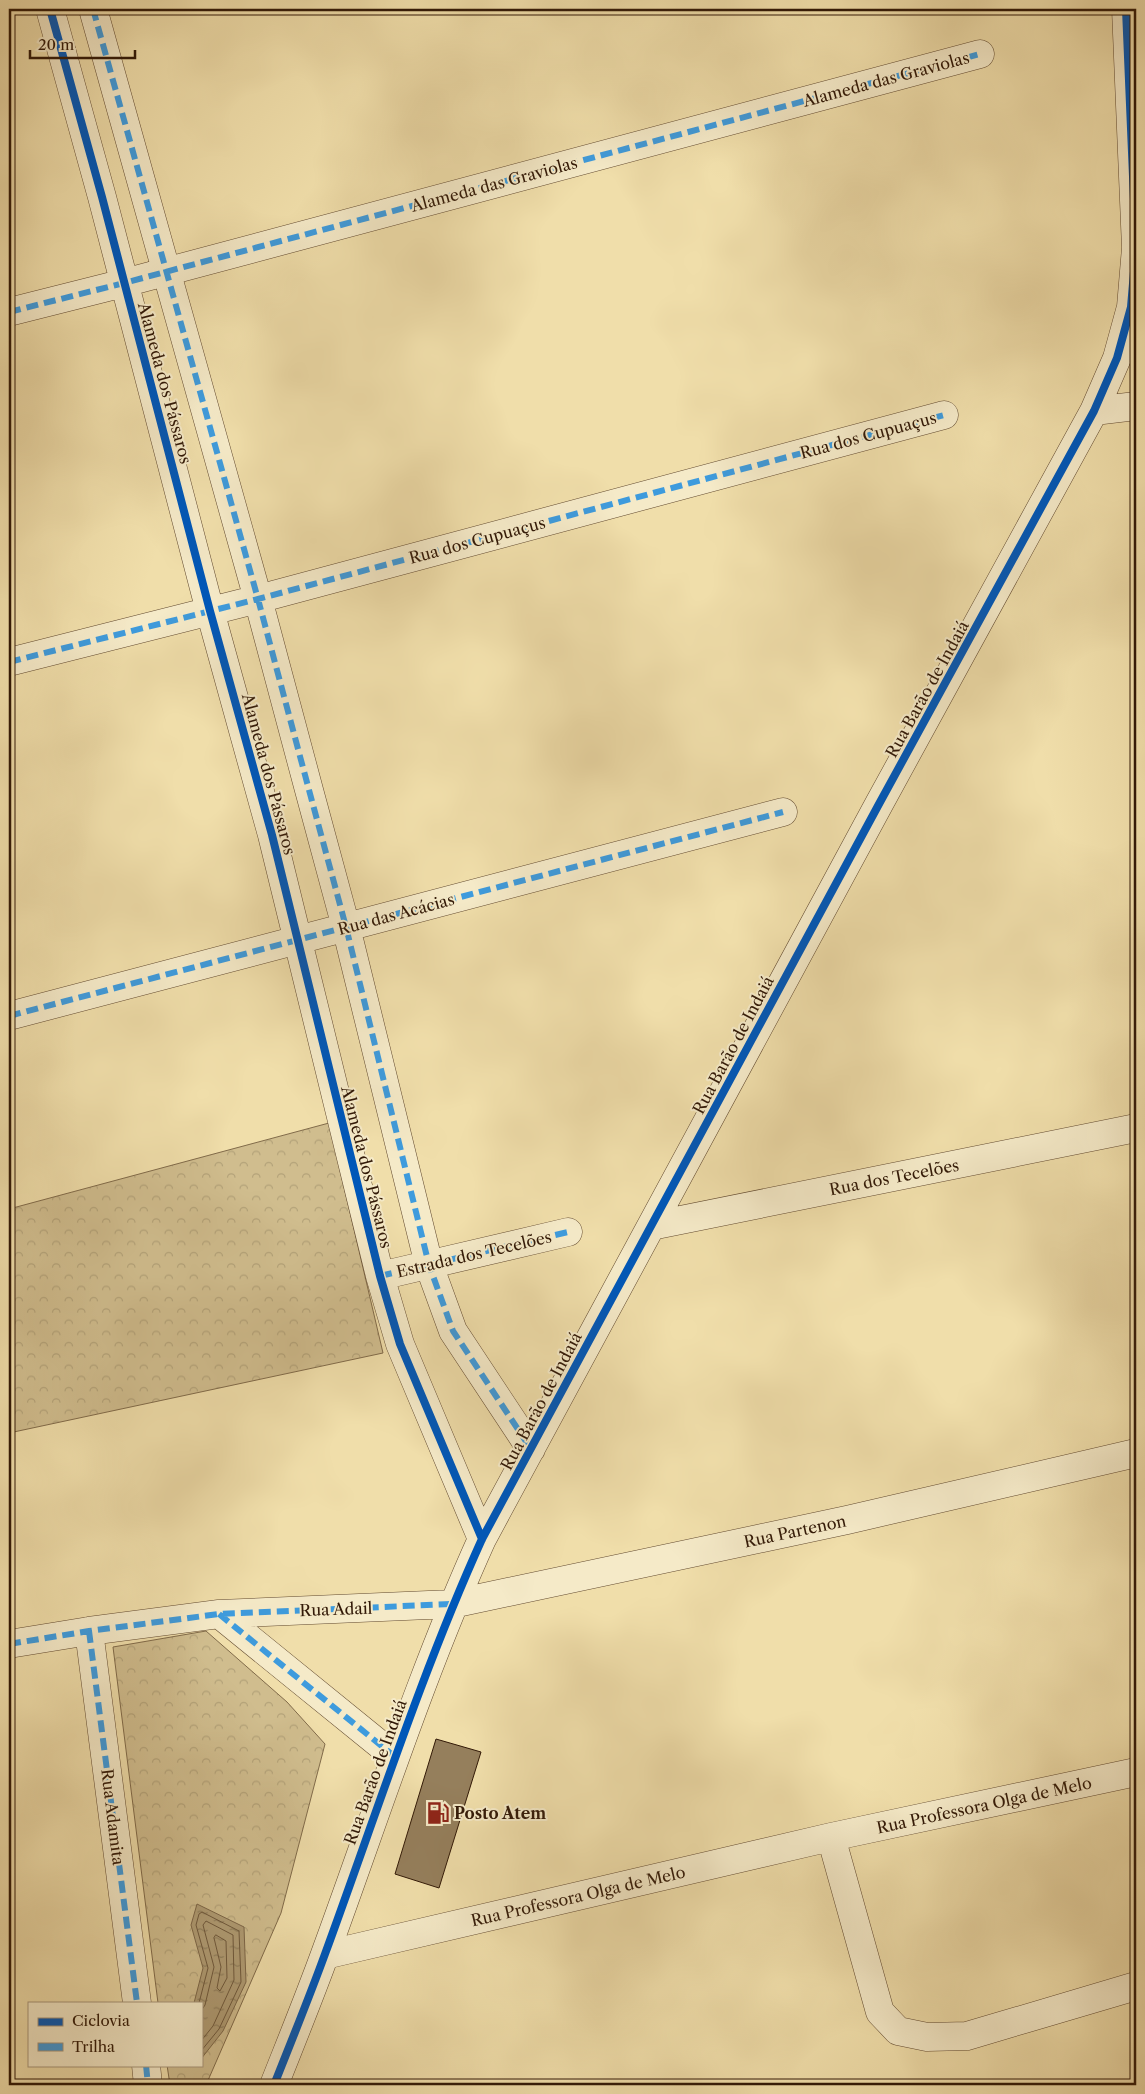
<svg xmlns="http://www.w3.org/2000/svg" width="1145" height="2094" viewBox="0 0 1145 2094" font-family="'Libre Caslon Text',serif">
  <style>
    .forest { fill: url(#forest-crowns); stroke: #816b4a }
    .water { fill: url(#water-ripples); stroke: #7d6748 }
    .lines { fill: none; stroke-linecap: round; stroke-linejoin: round }
    .shore { stroke: #705a3d; stroke-width: 1 }
    .building { fill: #957f5c; stroke: #321907 }
    .minor-casing { stroke: #624a30; stroke-width: 29 }
    .minor { stroke: #f5eac8; stroke-width: 28 }
    .quiet { stroke: #3e9bdd; stroke-width: 6; stroke-dasharray: 12 6; stroke-linecap: butt }
    .cycleway-casing { stroke: #f5eac8; stroke-width: 11 }
    .cycleway { stroke: #0057b8; stroke-width: 8 }
    .labels { text-anchor: middle; dominant-baseline: central; stroke-width: 4; stroke-linejoin: round; paint-order: stroke }
    .street-label { font-size: 16px; fill: #321907; stroke: #f5eac8 }
    .poi-label { font-size: 16px; font-weight: bold; fill: #321907; stroke: #f5eac8; text-anchor: start }
  </style>
  <defs>
    <pattern id="forest-crowns" width="20" height="18" patternUnits="userSpaceOnUse" patternTransform="scale(1.25)"><rect width="20" height="18" fill="#d0bd8e"/><path d="M2 6a3 3 0 1 1 6 0M12 15a3 3 0 1 1 6 0" fill="none" stroke="#b3a279"/></pattern>
    <pattern id="water-ripples" width="26" height="14" patternUnits="userSpaceOnUse" patternTransform="scale(1.25)"><rect width="26" height="14" fill="#af9b73"/><path d="M2 4q2-2 4 0t4 0M15 11q2-2 4 0t4 0" fill="none" stroke="#8f7e5c"/></pattern>
  </defs>
  <rect width="100%" height="100%" fill="#f0deaa"/>
  <filter id="stains"><feTurbulence type="fractalNoise" baseFrequency=".004" numOctaves="4"/><feColorMatrix values="0 0 0 0 .2 0 0 0 0 .09 0 0 0 0 .02 0 0 0 .5 -.17"/></filter>
  <radialGradient id="worn" r=".72"><stop offset=".6" stop-color="#630" stop-opacity="0"/><stop offset="1" stop-color="#630" stop-opacity=".3"/></radialGradient>
  <path class="forest" d="M329,1123L383,1353L9,1433V1209Z
    M206,1631L287,1702L325,1744L281,1913L206,2085H170L167,2065H201V2003H158L113,1647Z"/>
  <path class="water" d="M197,1904L244,1927L246,1982L223,2031L201,2059V2003H194L203,1968L191,1925Z"/>
  <g class="lines">
    <path class="shore" d="M216,1935L226,1941L227,1978L220,1991L217,1988L221,1967L214,1938Z
      M199,2003L208,1968L196,1925L199,1914L202,1912L239,1931L241,1982L219,2029L201,2051
      M201,2011L205,2005L214,1967L203,1925L206,1921L233,1935L234,1980L213,2026L201,2041"/>
  </g>
  <path class="building" d="M436,1739L481,1752L439,1888L395,1874Z"/>
  <g class="lines">
    <defs>
      <path id="minor" d="M50,9L102,197L210,611L272,835L380,1276L400,1344L482,1539
        M93,9L258,599L309,790L346,927L429,1265L453,1331L531,1449
        M9,312L124,283L980,54
        M1094,411L1136,406
        M9,662L258,599L944,415
        M9,1016L783,812
        M651,1226L1136,1128
        M380,1276L568,1232
        M219,1614L394,1756
        M89,1631L137,2003
        M9,1644L89,1631L219,1614L452,1604L847,1520L1136,1453
        M831,1837L880,2012L898,2031L927,2037L967,2036L1136,1986
        M325,1955L831,1837L1136,1772
        M146,2065L148,2085
        M274,2085C291,2042 309,1998 325,1954C376,1815 421,1674 482,1539L879,804L1094,411L1117,358L1131,307L1136,248L1126,9"/>
    </defs>
    <use href="#minor" class="minor-casing"/>
    <use href="#minor" class="minor"/>
    <path class="quiet" d="M93,9L258,599L309,790L346,927L429,1265L453,1331L531,1449
      M9,312L124,283L980,54
      M9,662L258,599L944,415
      M9,1016L783,812
      M380,1276L568,1232
      M219,1614L394,1756
      M89,1631L137,2003
      M9,1644L89,1631L219,1614L452,1604
      M146,2065L148,2085"/>
    <defs>
      <path id="cycleway" d="M50,9L102,197L210,611L272,835L380,1276L400,1344L482,1539
        M274,2085C291,2042 309,1998 325,1954C376,1815 421,1674 482,1539L879,804L1094,411L1117,358L1131,307L1136,248L1126,9"/>
    </defs>
    <use href="#cycleway" class="cycleway-casing"/>
    <use href="#cycleway" class="cycleway"/>
  </g>
  <defs>
    <symbol id="fuel-bare" viewBox="-9 -9 18 18"><path d="M-5.5-6h7V0h2V4h1.3V-2.5L3-4.5l.8-.8L6-3V5H2.5V1h-1V6h-7ZM-4.2-4.7v3.2H.2V-4.7Z" fill="#8f2418" stroke="#f5eac8" stroke-width="2.5" paint-order="stroke"/></symbol>
  </defs>
  <g fill-rule="evenodd">
    <use href="#fuel-bare" x="422" y="1797" width="32" height="32"/>
  </g>
  <g class="labels">
    <g class="street-label">
      <text transform="translate(886 79) rotate(-15)">Alameda das Graviolas</text>
      <text transform="translate(494 184) rotate(-15)">Alameda das Graviolas</text>
      <text transform="translate(165 383) rotate(75)">Alameda dos Pássaros</text>
      <text transform="translate(868 435) rotate(-15)">Rua dos Cupuaçus</text>
      <text transform="translate(477 540) rotate(-15)">Rua dos Cupuaçus</text>
      <text transform="translate(927 689) rotate(-61)">Rua Barão de Indaiá</text>
      <text transform="translate(269 774) rotate(75)">Alameda dos Pássaros</text>
      <text transform="translate(396 914) rotate(-15)">Rua das Acácias</text>
      <text transform="translate(733 1045) rotate(-62)">Rua Barão de Indaiá</text>
      <text transform="translate(367 1167) rotate(76)">Alameda dos Pássaros</text>
      <text transform="translate(894 1177) rotate(-11)">Rua dos Tecelões</text>
      <text transform="translate(474 1254) rotate(-13)">Estrada dos Tecelões</text>
      <text transform="translate(541 1401) rotate(-62)">Rua Barão de Indaiá</text>
      <text transform="translate(795 1531) rotate(-12)">Rua Partenon</text>
      <text transform="translate(336 1609) rotate(-2)">Rua Adail</text>
      <text transform="translate(375 1772) rotate(-70)">Rua Barão de Indaiá</text>
      <text transform="translate(984 1805) rotate(-12)">Rua Professora Olga de Melo</text>
      <text transform="translate(113 1817) rotate(83)">Rua Adamita</text>
      <text transform="translate(578 1896) rotate(-13)">Rua Professora Olga de Melo</text>
    </g>
    <g class="poi-label">
      <text x="454" y="1813">Posto Atem</text>
    </g>
  </g>
  <rect width="1145" height="2094" fill="none" stroke="#f0deaa" stroke-width="30"/>
  <rect x="10" y="10" width="1125" height="2074" fill="none" stroke="#321907" stroke-width="2.5"/>
  <rect x="15" y="15" width="1115" height="2064" fill="none" stroke="#321907"/>
  <rect x="28" y="2002" width="175" height="65" fill="#f5eac8" stroke="#a7967b"/>
  <rect x="38" y="2018" width="25" height="8" fill="#0057b8" stroke="#a7967b"/>
  <text x="72" y="2026" font-size="15" fill="#321907">Ciclovia</text>
  <rect x="38" y="2043" width="25" height="8" fill="#3e9bdd" stroke="#a7967b"/>
  <text x="72" y="2052" font-size="15" fill="#321907">Trilha</text>
  <path d="M30 50v8h105v-8" fill="none" stroke="#321907" stroke-width="2.5"/>
  <text x="38" y="50" font-size="15" fill="#321907" stroke="#f5eac8" stroke-width="4" paint-order="stroke">20 m</text>
  <rect width="100%" height="100%" filter="url(#stains)"/>
  <rect width="100%" height="100%" fill="url(#worn)"/>
</svg>
